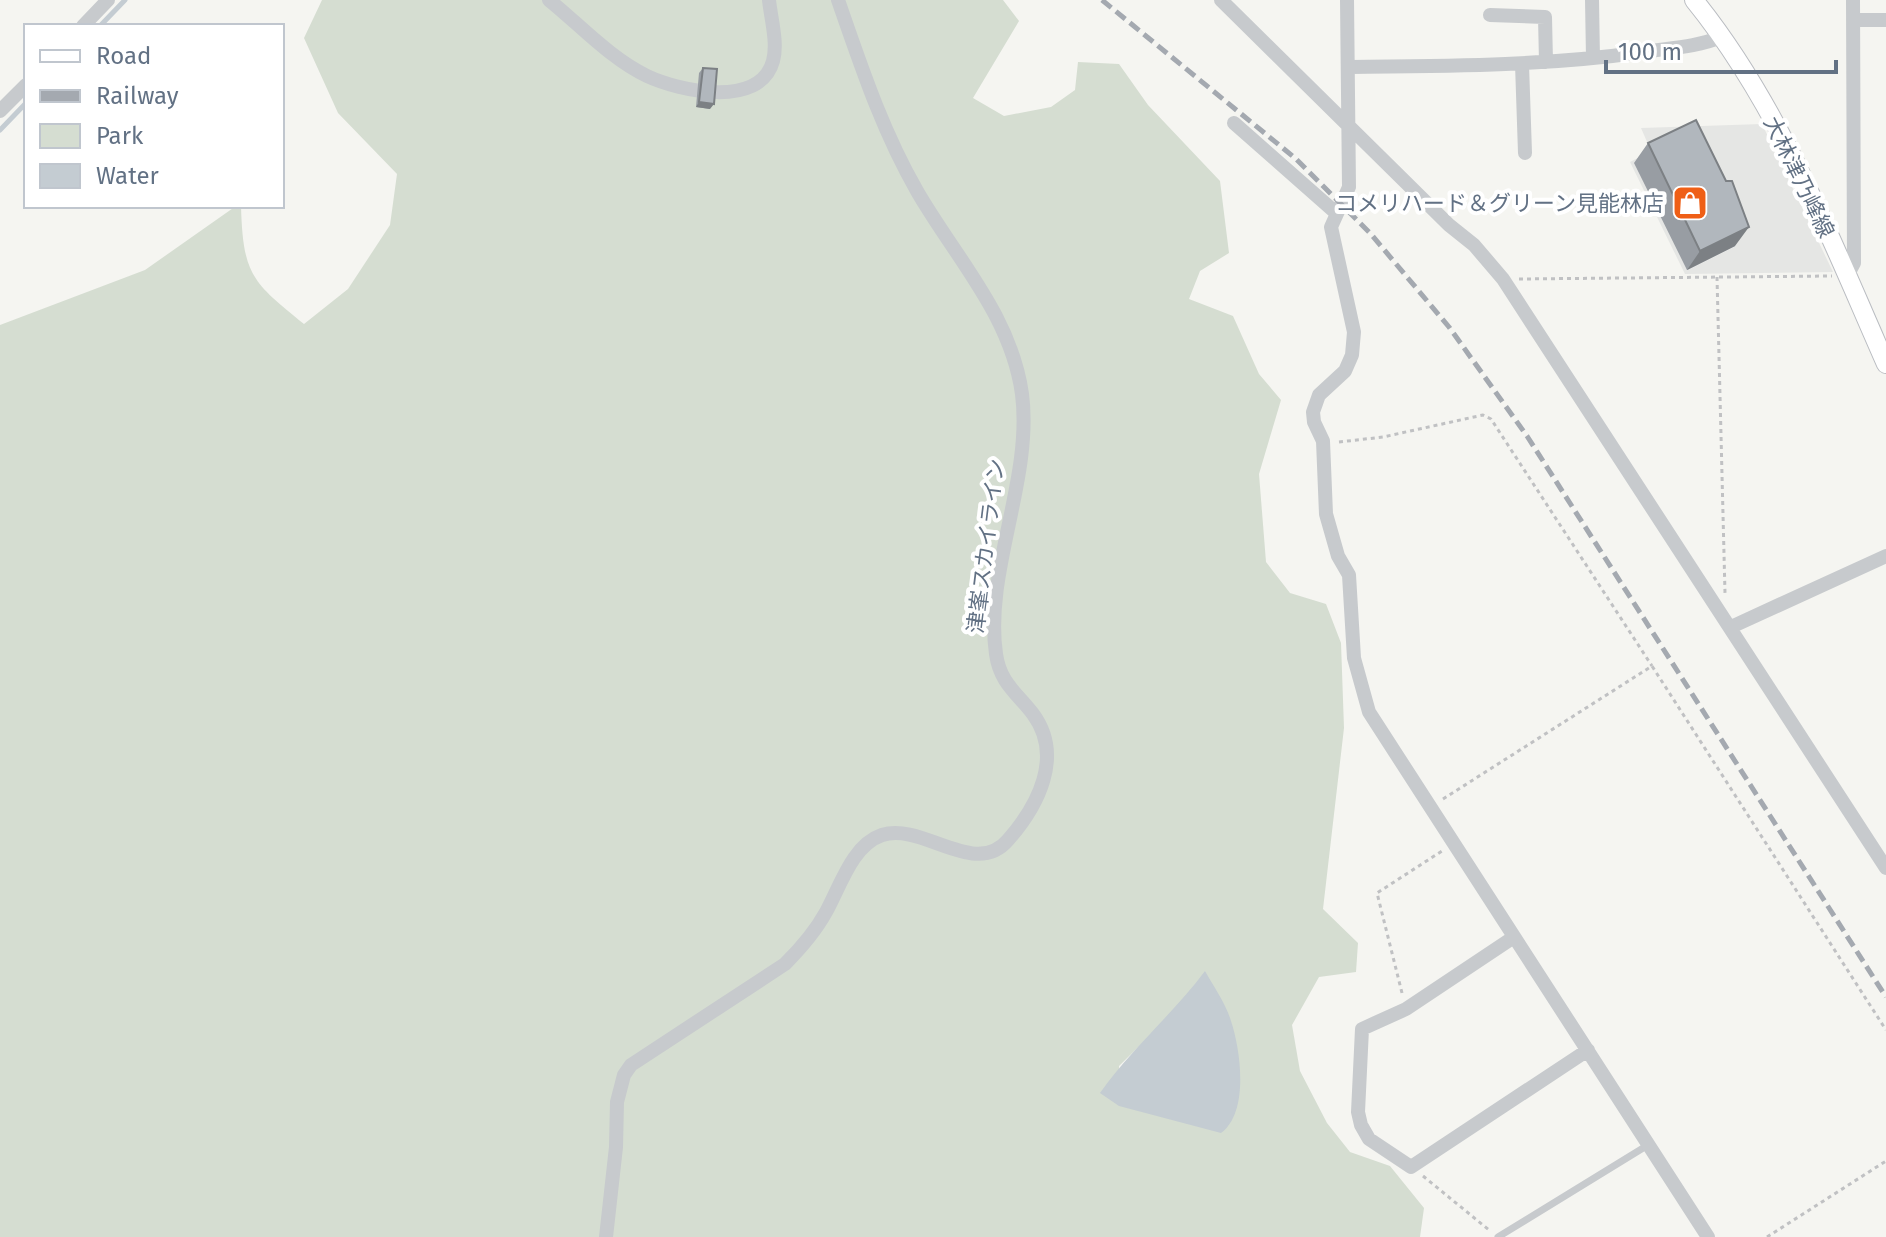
<svg xmlns="http://www.w3.org/2000/svg" width="1886" height="1237" viewBox="0 0 1886 1237" font-family="'Fira Sans','Noto Sans JP',sans-serif">
  <style>
    .built { fill: #e5e6e4 }
    .green { fill: #d5ddd1; fill-rule: evenodd }
    .water { fill: #c4ccd2 }
    .lines { fill: none; stroke-linecap: round; stroke-linejoin: round }
    .stream { stroke: #c4ccd2; stroke-width: 5 }
    .secondary-casing { stroke: #b9bcc1; stroke-width: 20 }
    .path { stroke: #c0c1c3; stroke-width: 3; stroke-dasharray: 4 4; stroke-linecap: butt }
    .lane { stroke: #c7cacd; stroke-width: 7 }
    .street { stroke: #c7cacd; stroke-width: 14 }
    .secondary { stroke: #fff; stroke-width: 18 }
    .rail { stroke: #a4a9b0; stroke-width: 5; stroke-dasharray: 12 6; stroke-linecap: butt }
    .wall { fill: #989da3 }
    .shaded-wall { fill: #7c8084 }
    .building { fill: #b1b7bd; stroke: #7c8084; stroke-width: 2 }
    .labels { text-anchor: middle; dominant-baseline: central; stroke-width: 8; stroke-linejoin: round; paint-order: stroke }
    .street-label { font-size: 22px; fill: #627184; stroke: #fff }
    .poi-label { font-size: 22px; fill: #627184; stroke: #fff; text-anchor: end }
  </style>
  <rect width="100%" height="100%" fill="#f5f5f1"/>
  <path class="built" d="M1762,124L1833,272L1685,274L1630,162L1651,151L1641,128Z"/>
  <path class="green" d="M322,0H1003L1019,21L973,98L1004,116L1051,107L1075,90L1078,62L1119,64L1148,105L1220,181L1229,253L1200,271L1189,299L1233,316L1259,374L1281,400L1259,474L1266,562L1290,593L1326,604L1341,643L1344,728L1323,909L1358,943L1356,972L1319,977L1292,1025L1300,1071L1327,1123L1350,1152L1390,1166L1424,1208L1420,1237H0V325L145,270L236,206H241C243,275 252,282 304,324L348,289L390,225L397,174L338,113L304,38ZM1206,971L1119,1106V1066L1175,1011Z"/>
  <path class="water" d="M1205,971C1214,987 1226,1004 1231,1021C1241,1051 1249,1113 1221,1133L1119,1106L1100,1093C1131,1049 1173,1014 1205,971Z"/>
  <g class="lines">
    <path class="stream" d="M100,26L125,0
      M0,130L26,103"/>
    <defs>
      <path id="secondary" d="M1694,0C1780,106 1831,240 1886,364"/>
    </defs>
    <use href="#secondary" class="secondary-casing"/>
    <path class="path" d="M1717,277L1725,593
      M1519,279L1832,276
      M1339,442L1383,437L1483,415L1491,419L1652,666
      M1443,799L1652,666L1886,1030
      M1402,993L1377,893L1442,851
      M1423,1176L1489,1230
      M1767,1237L1886,1161"/>
    <path class="lane" d="M1498,1237L1648,1145"/>
    <path class="street" d="M549,0C580,25 611,59 647,76C679,91 760,109 773,61C778,43 771,19 769,0
      M1221,0L1449,225L1474,245L1503,279L1886,868
      M1347,0L1349,187L1331,227L1354,332L1352,355L1345,371L1319,395L1313,412L1314,422L1323,441L1326,514L1338,556L1349,575L1354,658L1369,712L1708,1237
      M1592,0L1593,58
      M1490,15L1545,17L1546,62
      M1853,20H1886
      M83,26L108,0
      M1522,64L1525,153
      M1348,67C1446,66 1545,66 1643,52C1669,48 1697,47 1721,37
      M0,111L26,85
      M1234,123L1335,212
      M1847,276L1854,263L1853,0
      M1731,627L1886,556
      M1514,937L1406,1009L1362,1029L1358,1112L1361,1125L1369,1139L1411,1167L1588,1050
      M606,1237L616,1147L617,1102L624,1075L631,1065L785,964C801,948 815,932 826,912C840,887 852,845 882,835C923,822 975,879 1008,840C1038,806 1064,756 1033,714C1017,693 1000,683 996,654C984,572 1033,479 1022,394C1011,315 955,257 917,191C882,130 861,66 838,0"/>
    <use href="#secondary" class="secondary"/>
    <path class="rail" d="M1102,0L1295,158L1370,233L1449,327L1527,436L1886,997"/>
  </g>
  <path class="wall" d="M703,68L710,109L696,107L699,73Z
    M1648,143L1735,246L1687,270L1634,163Z"/>
  <path class="shaded-wall" d="M699,102L714,104L710,109L696,107Z
    M1749,227L1735,246L1687,270L1700,251Z"/>
  <path class="building" d="M703,68L717,69L714,104L699,102Z
    M1696,120L1726,181H1732L1749,227L1700,251L1648,143Z"/>
  <defs>
    <symbol id="shop-square" viewBox="-11 -11 22 22"><rect x="-9" y="-9" width="18" height="18" rx="4" fill="#ef5f16" stroke="#fff"/><path d="M-5-2.5h2.3a2.7 3.5 0 0 1 5.4 0H5L5.5 6h-11ZM-1.5-2.5h3a1.5 2.3 0 0 0-3 0Z" fill="#fff"/></symbol>
  </defs>
  <g fill-rule="evenodd">
    <use href="#shop-square" x="1670" y="183" width="40" height="40"/>
  </g>
  <g class="labels">
    <g class="street-label">
      <text transform="translate(1799 177) rotate(64)">大林津乃峰線</text>
      <text transform="translate(986 546) rotate(-83)">津峯スカイライン</text>
    </g>
    <g class="poi-label">
      <text x="1664" y="203">コメリハード＆グリーン見能林店</text>
    </g>
  </g>
  <rect x="24" y="24" width="260" height="184" fill="#ffffff" stroke="#c0c6ce" stroke-width="2"/>
  <rect x="40" y="50" width="40" height="12" fill="#ffffff" stroke="#c0c6ce" stroke-width="2"/>
  <text x="96" y="64" font-size="24" fill="#627184">Road</text>
  <rect x="40" y="90" width="40" height="12" fill="#a4a9b0" stroke="#c0c6ce" stroke-width="2"/>
  <text x="96" y="104" font-size="24" fill="#627184">Railway</text>
  <rect x="40" y="124" width="40" height="24" fill="#d5ddd1" stroke="#c0c6ce" stroke-width="2"/>
  <text x="96" y="144" font-size="24" fill="#627184">Park</text>
  <rect x="40" y="164" width="40" height="24" fill="#c4ccd2" stroke="#c0c6ce" stroke-width="2"/>
  <text x="96" y="184" font-size="24" fill="#627184">Water</text>
  <path d="M1606 60v12h230v-12" fill="none" stroke="#627184" stroke-width="4"/>
  <text x="1618" y="60" font-size="24" fill="#627184" stroke="#ffffff" stroke-width="6" paint-order="stroke">100 m</text>
</svg>
